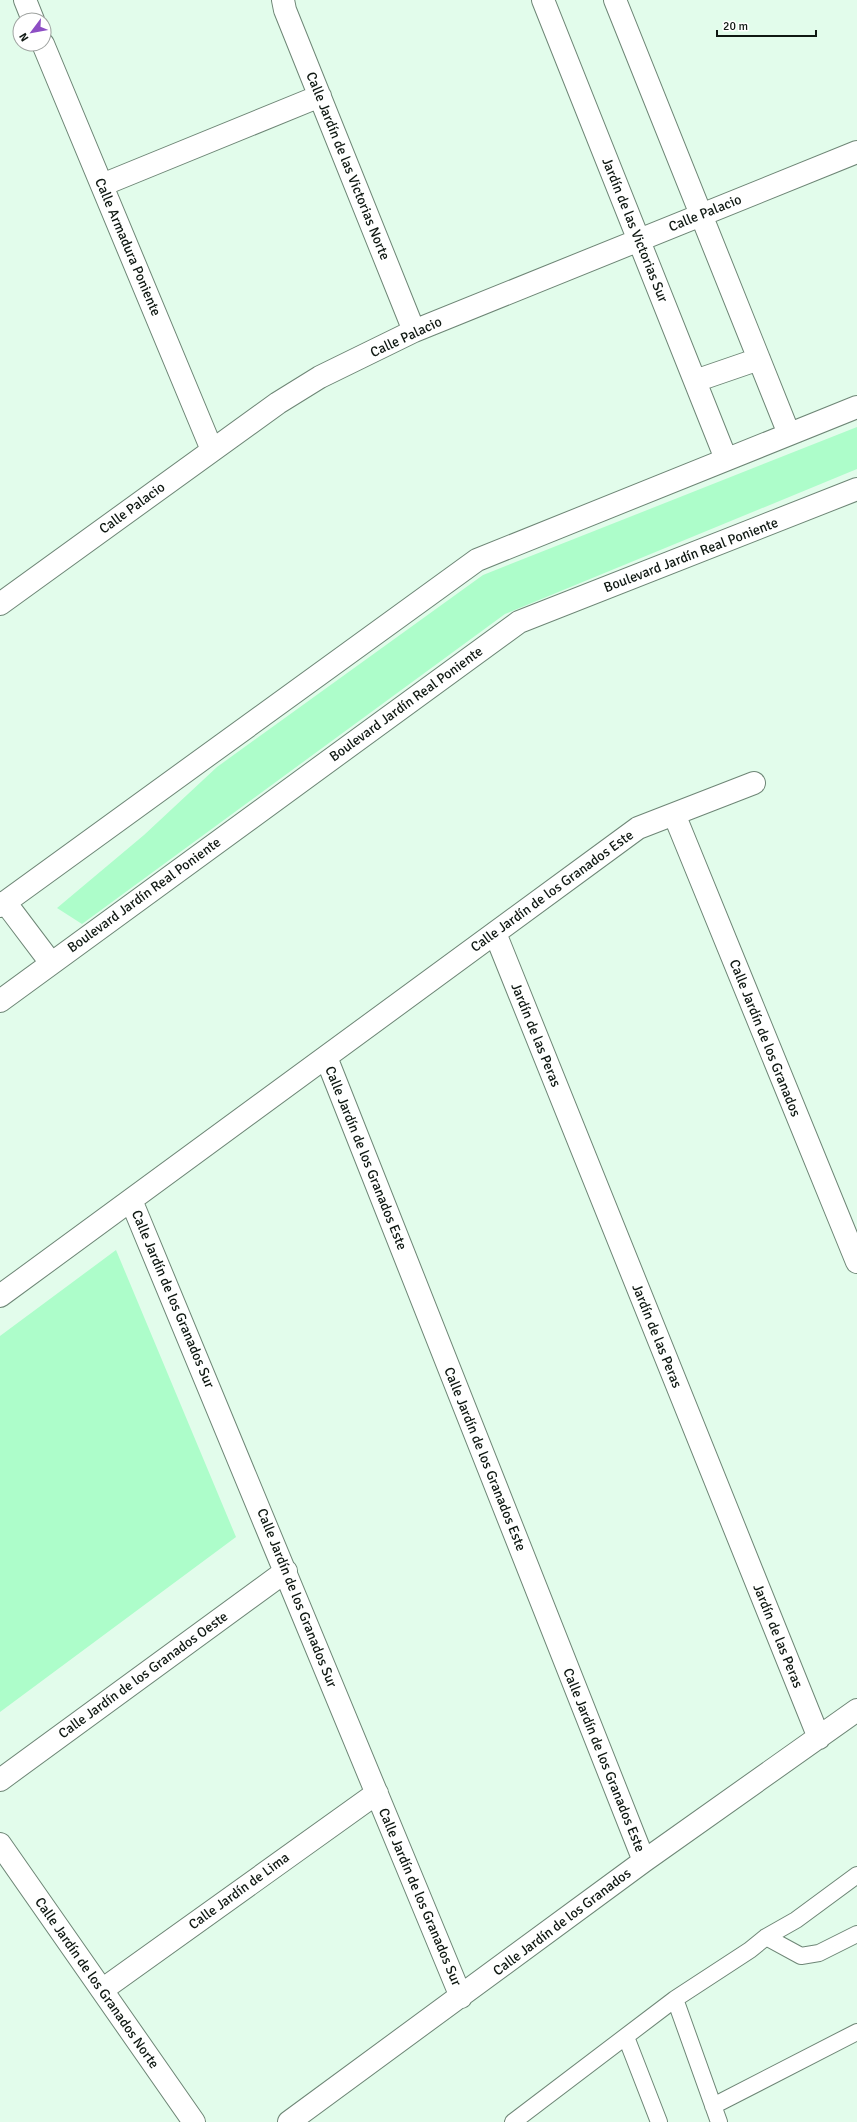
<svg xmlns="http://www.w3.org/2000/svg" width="857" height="2122" viewBox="0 0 857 2122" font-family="Signika,sans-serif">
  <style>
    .green { fill: #adfdca }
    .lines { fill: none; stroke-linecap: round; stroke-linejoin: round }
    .lane-casing { stroke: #6e8676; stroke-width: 18 }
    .street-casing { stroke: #6e8676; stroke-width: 24 }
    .lane { stroke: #fff; stroke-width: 16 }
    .street { stroke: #fff; stroke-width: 22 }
    .labels { text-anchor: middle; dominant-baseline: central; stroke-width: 4; stroke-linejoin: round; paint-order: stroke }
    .street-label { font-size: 14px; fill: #0f1812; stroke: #fff }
  </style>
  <rect width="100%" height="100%" fill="#e2fceb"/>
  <path class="green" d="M857,427V469L505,614L82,924L57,908L144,835L217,767L483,575Z
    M116,1250L236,1537L0,1712V1336Z"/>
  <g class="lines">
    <defs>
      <path id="lane" d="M766,1937L801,1956L819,1953L857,1934
        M675,1999L719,2122
        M626,2037L659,2122
        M713,2106L857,2032
        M513,2122L675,1999L750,1950L766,1937L796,1920L857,1875"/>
      <path id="street" d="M25,0L33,20
        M283,0L285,10L414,331
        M543,0L726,459
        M615,0L789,434
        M43,44L212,450
        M102,185L320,96
        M695,381L759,359
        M0,604L278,403L320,377L414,331L857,152
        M674,814L857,1262
        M5,902L51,963
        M0,906L477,560L857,407
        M495,933L819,1738
        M0,1001L519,622L857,489
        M326,1057L644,1861
        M131,1200L461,1997
        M0,1296L638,828L754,783
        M0,1780L286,1571
        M0,1844L194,2122
        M102,1990L377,1793
        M289,2122L644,1861L857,1710"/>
    </defs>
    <use href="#lane" class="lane-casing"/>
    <use href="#street" class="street-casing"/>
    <use href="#lane" class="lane"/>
    <use href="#street" class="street"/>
  </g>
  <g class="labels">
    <g class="street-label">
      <text transform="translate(348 166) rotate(68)">Calle Jardín de las Victorias Norte</text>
      <text transform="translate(705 213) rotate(-22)">Calle Palacio</text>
      <text transform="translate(635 230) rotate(68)">Jardín de las Victorias Sur</text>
      <text transform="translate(128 247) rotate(67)">Calle Armadura Poniente</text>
      <text transform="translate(406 337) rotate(-25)">Calle Palacio</text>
      <text transform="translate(132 508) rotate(-36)">Calle Palacio</text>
      <text transform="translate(691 555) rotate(-21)">Boulevard Jardín Real Poniente</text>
      <text transform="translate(406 704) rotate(-36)">Boulevard Jardín Real Poniente</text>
      <text transform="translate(552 891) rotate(-36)">Calle Jardín de los Granados Este</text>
      <text transform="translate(144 895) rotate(-36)">Boulevard Jardín Real Poniente</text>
      <text transform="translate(536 1035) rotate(68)">Jardín de las Peras</text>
      <text transform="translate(765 1038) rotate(68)">Calle Jardín de los Granados</text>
      <text transform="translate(366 1158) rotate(68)">Calle Jardín de los Granados Este</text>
      <text transform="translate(173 1299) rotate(67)">Calle Jardín de los Granados Sur</text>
      <text transform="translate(657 1336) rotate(68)">Jardín de las Peras</text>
      <text transform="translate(485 1459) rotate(68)">Calle Jardín de los Granados Este</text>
      <text transform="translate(297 1598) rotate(68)">Calle Jardín de los Granados Sur</text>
      <text transform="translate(778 1636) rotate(68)">Jardín de las Peras</text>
      <text transform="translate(143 1675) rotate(-36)">Calle Jardín de los Granados Oeste</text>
      <text transform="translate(604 1760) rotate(68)">Calle Jardín de los Granados Este</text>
      <text transform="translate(239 1891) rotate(-36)">Calle Jardín de Lima</text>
      <text transform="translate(420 1897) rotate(67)">Calle Jardín de los Granados Sur</text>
      <text transform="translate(562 1922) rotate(-37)">Calle Jardín de los Granados</text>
      <text transform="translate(97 1983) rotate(55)">Calle Jardín de los Granados Norte</text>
    </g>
  </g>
  <g transform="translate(32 32) rotate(238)"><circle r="19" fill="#ffffff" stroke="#9fa3a0"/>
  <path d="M0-3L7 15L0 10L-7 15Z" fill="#8d4ec4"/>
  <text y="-6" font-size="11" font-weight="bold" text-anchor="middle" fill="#0f1812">N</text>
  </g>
  <path d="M717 30v6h99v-6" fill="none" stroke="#0f1812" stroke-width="2"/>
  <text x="723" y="30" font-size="12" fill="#0f1812" stroke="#ffffff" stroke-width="3" paint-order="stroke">20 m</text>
</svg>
